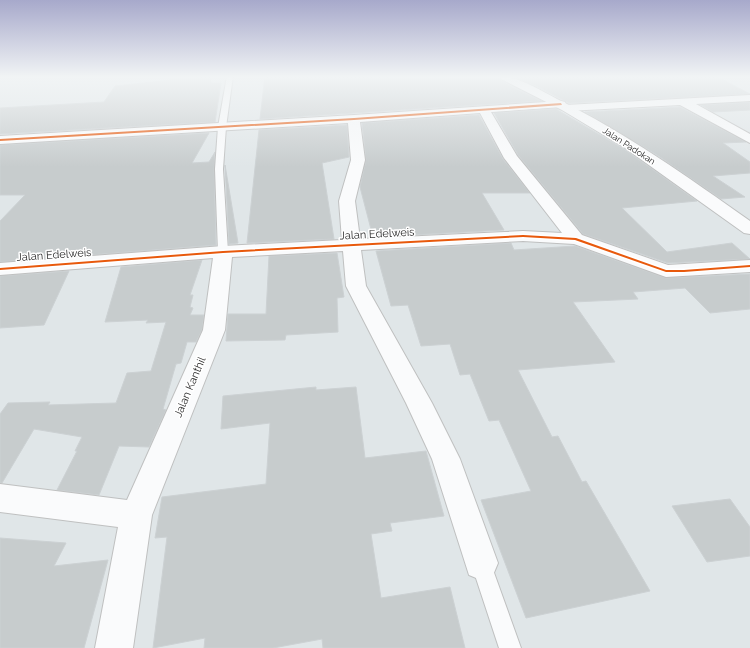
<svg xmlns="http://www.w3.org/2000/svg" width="750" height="648" viewBox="0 0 750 648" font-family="Raleway,sans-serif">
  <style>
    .building { fill: #c7cccd; stroke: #ccd1d3 }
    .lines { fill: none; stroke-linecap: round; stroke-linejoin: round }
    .service-casing { stroke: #bfc0c0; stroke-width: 2 }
    .minor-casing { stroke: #bfc0c0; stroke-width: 2 }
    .secondary-casing { stroke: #bfc0c0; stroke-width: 2 }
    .service { fill: #fafbfc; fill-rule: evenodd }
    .minor { fill: #fafbfc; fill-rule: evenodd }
    .secondary { fill: #fafbfc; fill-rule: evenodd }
    .cycleway-casing { stroke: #fff; stroke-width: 3 }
    .cycleway { fill: #e8590c; fill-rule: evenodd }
    .labels { text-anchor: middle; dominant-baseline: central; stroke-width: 3; stroke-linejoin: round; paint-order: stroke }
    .far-street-label { font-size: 9px; fill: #2a2a2a; stroke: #fff }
    .street-label { font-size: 11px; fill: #2a2a2a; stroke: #fff }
  </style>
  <rect width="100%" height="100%" fill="#e0e6e8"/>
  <path class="building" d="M208,76H210L211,83H221L215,122L0,134V108L104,102L115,86Z
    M265,76L495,78L541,101L260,119Z
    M545,76H716L750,94L569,103L536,86L514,77Z
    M750,102V110L713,112L701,105Z
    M680,107L746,142L723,143L750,162V173L713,176L745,197L721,199L657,155L585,112Z
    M556,109L624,149L697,201L622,208L667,252L732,243L750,259L668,263L583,234L518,155L494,113Z
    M479,115L503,159L530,193H482L504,230L373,237L360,187L366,160L362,123Z
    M347,125L349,157L322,163L334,239L247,243L259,130Z
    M209,133L192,163L209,162L215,152L214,169L216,245L0,262V221L25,195H0V145Z
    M225,165L238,243L229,244Z
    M511,243L514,250L575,246L666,278L750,274V309L710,313L685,288L633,292L638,299L573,302L615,362L518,370L552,437L558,436L582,482L586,481L650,591L526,618L481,500L531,491L499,420L489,421L470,374L460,375L450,344L421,346L408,305L391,306L376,251Z
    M337,253L344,297L337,298L338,332L286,335L285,340L226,341L228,314H266L269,256Z
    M202,260L190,295H193L190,307L193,308L190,315H204L202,330L196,342H187L181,363L176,364L163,409L166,410L149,447L119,446L99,495L57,490L77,451H75L82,437L34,429L2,483H0V414L8,403L50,402L48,405L116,403L127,373L151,371L166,322L146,323L148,320L105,322L121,267Z
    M69,271L44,325L0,328V276Z
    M316,387V390L356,387L365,458L426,451L444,516L390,523L392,531L371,534L381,598L450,587L465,648H323L322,639L273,648H204L205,638L153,648L167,537L155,538L162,497L266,484L270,423L221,429L223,396Z
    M730,499L750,527V556L707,562L672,506Z
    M0,538L66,543L54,566L108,560L84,648H0Z"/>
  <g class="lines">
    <defs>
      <path id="service" d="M227,76H233L226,127L223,169L228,252L223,255L218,252L215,169L218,127Z
        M481,553L488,556L521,648H499L471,563L474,556Z"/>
      <path id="minor" d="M750,95V101L696,104L750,134V143L680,105L567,111L563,110L562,107L491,112L517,156L582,235L668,265L750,260V272L666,277L574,244L523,241L361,250L366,286L432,403L460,459L498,563L493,575L481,580L469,575L432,459L406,403L346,286L343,251L232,257L225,330L152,515L133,648H95L118,527L0,512V484L127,500L203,330L213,258L0,275V263L223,246L342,240L339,201L351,160L348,123L0,144V136L354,115L561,101L565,102L566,105ZM480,113L504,158L562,233L523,231L360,239L355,201L365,160L360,122Z"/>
      <path id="secondary" d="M495,76C518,76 538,89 557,99C626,133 688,177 750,221V234L744,233L625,148L562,110Z"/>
    </defs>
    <use href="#service" class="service-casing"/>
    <use href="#minor" class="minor-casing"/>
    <use href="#secondary" class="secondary-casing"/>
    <use href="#service" class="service"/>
    <use href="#minor" class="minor"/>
    <use href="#secondary" class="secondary"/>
    <defs>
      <path id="cycleway" d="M561,103L562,105L354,120L0,141V139L354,118Z
        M523,235L576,238L666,270H684L750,265V267L684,272H666L575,240L523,237L223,253L0,270V268L223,251Z"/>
    </defs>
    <use href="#cycleway" class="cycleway-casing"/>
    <use href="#cycleway" class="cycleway"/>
  </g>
  <linearGradient id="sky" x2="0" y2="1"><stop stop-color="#a7a9cb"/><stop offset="0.46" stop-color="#f1f4f5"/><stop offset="1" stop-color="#f1f4f5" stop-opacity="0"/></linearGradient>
  <rect width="750" height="167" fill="url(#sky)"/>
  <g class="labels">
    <g class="far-street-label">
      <text transform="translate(629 146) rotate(33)">Jalan Padokan</text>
    </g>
    <g class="street-label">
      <text transform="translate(377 234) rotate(-3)">Jalan Edelweis</text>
      <text transform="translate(54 255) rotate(-4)">Jalan Edelweis</text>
      <text transform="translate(190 387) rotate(-67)">Jalan Kanthil</text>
    </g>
  </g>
</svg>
